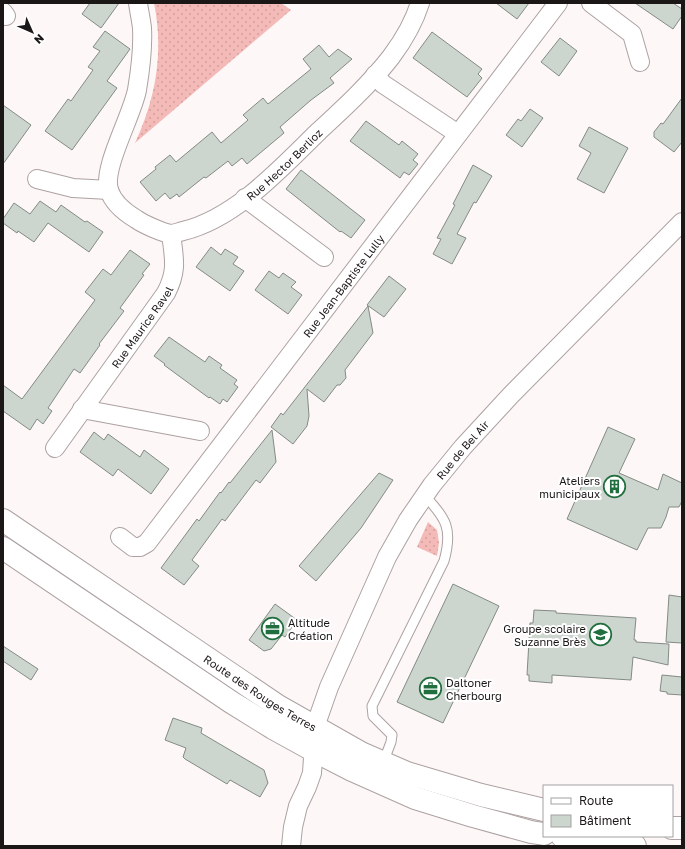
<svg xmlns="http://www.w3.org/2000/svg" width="685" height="849" viewBox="0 0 685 849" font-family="'Golos Text',sans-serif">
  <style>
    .grass { fill: url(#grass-dots) }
    .building { fill: #cdd5cf; stroke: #838b85 }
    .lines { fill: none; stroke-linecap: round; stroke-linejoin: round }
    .service-casing { stroke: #aca2a1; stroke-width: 11 }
    .minor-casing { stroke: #aca2a1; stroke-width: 20 }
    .primary-casing { stroke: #aca2a1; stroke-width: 24 }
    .service { stroke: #fff; stroke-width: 9 }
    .minor { stroke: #fff; stroke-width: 18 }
    .primary { stroke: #fff; stroke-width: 22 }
    .labels { text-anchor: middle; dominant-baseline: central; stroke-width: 4; stroke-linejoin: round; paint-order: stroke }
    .street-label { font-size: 11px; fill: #1a1716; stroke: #fff }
    .poi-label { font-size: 11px; fill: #1a1716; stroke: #fff; text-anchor: end }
  </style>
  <defs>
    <pattern id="grass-dots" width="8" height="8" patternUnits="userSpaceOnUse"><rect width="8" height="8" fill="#f4bab8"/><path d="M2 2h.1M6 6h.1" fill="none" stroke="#d19f9d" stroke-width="1.8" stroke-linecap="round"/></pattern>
  </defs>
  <rect width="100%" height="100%" fill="#fef7f7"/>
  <path class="grass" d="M154,3H281L291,10L135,143C156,98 164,52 154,3Z
    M428,522L437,530L439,543L437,556L417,547Z"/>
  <path class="building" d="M90,3H119L101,28L82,14Z
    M496,3H529L517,19Z
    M635,3H673L682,9V16L673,29Z
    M105,31L130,49L107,81L117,88L72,150L45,131L68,99L71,101L93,70L88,67L100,51L93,47Z
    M432,32L482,69L478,74L482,78L467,97L413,58Z
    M560,38L577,51L559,76L541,62Z
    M319,45L329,57L338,49L352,59L330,78L334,83L311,100L280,127L284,133L247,164L242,158L232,166L228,161L206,178L204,177L179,197L177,194L170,199L165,193L156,201L140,182L156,169L155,167L170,155L176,162L212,132L221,143L248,120L243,115L263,98L268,104L311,69L303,59Z
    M682,98V142L674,152L654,137V132L661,123L663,124Z
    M3,105L31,125L3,164Z
    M530,109L543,118L522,147L506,135L518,119L521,121Z
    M366,121L399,145L402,141L418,154L413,160L418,164L409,175L404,172L400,178L350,141Z
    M589,127L628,148L604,193L577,179L591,153L579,146Z
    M473,165L492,176L476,203L474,202L457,234L466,238L452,264L433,254L441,239L437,238L455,205L453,204Z
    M301,170L365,220L351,238L341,231L340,232L286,189Z
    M40,201L56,212L61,205L85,222L87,221L103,232L89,252L48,223L34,242L18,231L17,233L3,223V219L14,203L30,214Z
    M211,247L221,255L225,249L238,257L233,264L244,271L230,291L196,267Z
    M130,250L150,264L142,274L144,275L120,308L124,311L99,344L100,345L80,373L74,369L48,408L52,411L43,424L37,419L30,430L3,411V385L22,399L95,300L85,292L103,269L111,275Z
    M269,271L279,278L283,273L296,282L291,287L302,295L288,314L255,290Z
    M389,276L406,289L384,317L367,305Z
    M368,306L373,333L345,370L346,378L340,385H337L324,402L307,389L309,416L307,426L293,444L271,427L281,413L283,415Z
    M169,337L205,362L209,356L222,365L220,368L237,380L234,384L238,387L227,402L223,399L220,404L210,397L209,398L164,365L165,364L154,356Z
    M608,427L635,439L619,473L658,490L663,474L682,483V501L679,507H669L666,517L661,528H648L637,550L567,519Z
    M272,430L276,462L260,483L256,480L225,521L222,519L192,560L199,566L184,585L161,568L197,519L199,521L220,492L221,493L229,482L230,483Z
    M94,432L104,440L108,434L140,457L144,450L169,469L151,494L118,469L113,476L80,452Z
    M379,473L393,480L361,528L316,581L299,566Z
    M453,584L499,606L443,723L397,702Z
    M669,595L682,597V643L666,642Z
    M275,604L297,620L285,637L282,635L271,649L264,651L249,640Z
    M534,610L556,611V613L636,618L634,640H636V642L669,644L668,665L633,657L631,680L552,675V683L529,681V675H527L530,623H533Z
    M3,646L38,669L31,680L3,661Z
    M662,675L682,677V695L667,694V692L660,691Z
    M173,718L202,728L201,733L264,770L268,783L260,797L230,780L227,784L185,759L183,757L186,748L165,740Z"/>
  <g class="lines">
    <defs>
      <path id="service" d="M383,763L391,742L392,735L373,716L372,706L444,561C453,529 446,518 425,496"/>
      <g id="minor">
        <path id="s1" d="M138,3C139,11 141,19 142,28C143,46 140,72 137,90C132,116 102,168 109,190C113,203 126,213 136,219C143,224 163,233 171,234C174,234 179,232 183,231C236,218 281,168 319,131C344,108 370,84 391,57C403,41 414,22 420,3"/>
        <path d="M591,3L632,34L640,62"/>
        <path d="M3,12L6,16"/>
        <path d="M375,75L383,84L458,134"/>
        <path d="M37,179L73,188L109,190"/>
        <path d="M245,198L324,257"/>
        <path d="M82,409L200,431"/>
        <path id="s2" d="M55,448L166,293C178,270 174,258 171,234"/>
        <path id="s3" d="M120,537L133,547H140L147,543L558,3"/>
        <path id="s4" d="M291,846L293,827L298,806L307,787L312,773L315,727L329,687L387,557L408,520L432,485L463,447L510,396L682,222"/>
      </g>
      <g id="primary">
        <path id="s5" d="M3,520L278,706L361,753L407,773L481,795L544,810"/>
        <path d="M3,548L231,702L273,728L313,750L352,770L415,798L473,816L531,832L544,834"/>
        <path d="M672,828H682"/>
        <path d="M562,836L635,846"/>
      </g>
    </defs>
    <use href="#service" class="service-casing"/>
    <use href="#minor" class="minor-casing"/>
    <use href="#primary" class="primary-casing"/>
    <use href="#service" class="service"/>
    <use href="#minor" class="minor"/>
    <use href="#primary" class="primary"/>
  </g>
  <defs>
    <symbol id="building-ring" viewBox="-11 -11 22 22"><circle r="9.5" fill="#fff" stroke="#216f3e" stroke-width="1.5"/><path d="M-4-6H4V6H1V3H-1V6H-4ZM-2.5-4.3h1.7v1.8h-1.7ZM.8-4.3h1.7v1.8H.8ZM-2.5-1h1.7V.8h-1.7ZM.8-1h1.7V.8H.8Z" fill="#216f3e"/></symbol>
    <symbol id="office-ring" viewBox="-11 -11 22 22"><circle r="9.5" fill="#fff" stroke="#216f3e" stroke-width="1.5"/><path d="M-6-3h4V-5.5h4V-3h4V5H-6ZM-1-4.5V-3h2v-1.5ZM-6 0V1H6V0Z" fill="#216f3e"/></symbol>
    <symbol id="school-ring" viewBox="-11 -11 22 22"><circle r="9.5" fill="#fff" stroke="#216f3e" stroke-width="1.5"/><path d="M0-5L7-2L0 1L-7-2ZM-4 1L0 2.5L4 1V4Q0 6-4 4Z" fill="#216f3e"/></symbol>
  </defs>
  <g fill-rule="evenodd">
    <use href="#building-ring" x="602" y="474" width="25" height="25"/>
    <use href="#office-ring" x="260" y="616" width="25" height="25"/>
    <use href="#school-ring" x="588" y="622" width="25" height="25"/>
    <use href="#office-ring" x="418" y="676" width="25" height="25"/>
  </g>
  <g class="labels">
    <g class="street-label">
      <text stroke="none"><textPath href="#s1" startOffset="406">Rue Hector Berlioz</textPath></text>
      <text stroke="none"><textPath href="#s3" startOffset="355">Rue Jean-Baptiste Lully</textPath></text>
      <text stroke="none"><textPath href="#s2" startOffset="149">Rue Maurice Ravel</textPath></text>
      <text stroke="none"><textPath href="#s4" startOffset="439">Rue de Bel Air</textPath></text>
      <text stroke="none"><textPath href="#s5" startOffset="310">Route des Rouges Terres</textPath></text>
    </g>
    <g class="poi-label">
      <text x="600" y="480">Ateliers<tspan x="600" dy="13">municipaux</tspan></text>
      <text x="288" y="622" text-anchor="start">Altitude<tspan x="288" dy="13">Création</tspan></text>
      <text x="586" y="628">Groupe scolaire<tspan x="586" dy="13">Suzanne Brès</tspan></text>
      <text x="446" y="682" text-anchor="start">Daltoner<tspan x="446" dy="13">Cherbourg</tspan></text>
    </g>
  </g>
  <rect width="685" height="849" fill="none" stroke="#1a1716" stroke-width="8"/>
  <rect x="543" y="785" width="130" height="52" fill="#ffffff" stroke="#a3a2a2"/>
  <rect x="551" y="798" width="20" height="6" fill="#ffffff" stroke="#a3a2a2"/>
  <text x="579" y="805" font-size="12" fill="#1a1716">Route</text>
  <rect x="551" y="815" width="20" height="12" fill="#cdd5cf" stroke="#a3a2a2"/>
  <text x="579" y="825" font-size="12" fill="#1a1716">Bâtiment</text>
  <g transform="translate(32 32) rotate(135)" stroke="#ffffff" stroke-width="3" paint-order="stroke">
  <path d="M0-3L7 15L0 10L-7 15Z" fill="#1a1716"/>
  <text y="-6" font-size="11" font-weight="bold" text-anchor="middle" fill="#1a1716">N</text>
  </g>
</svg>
